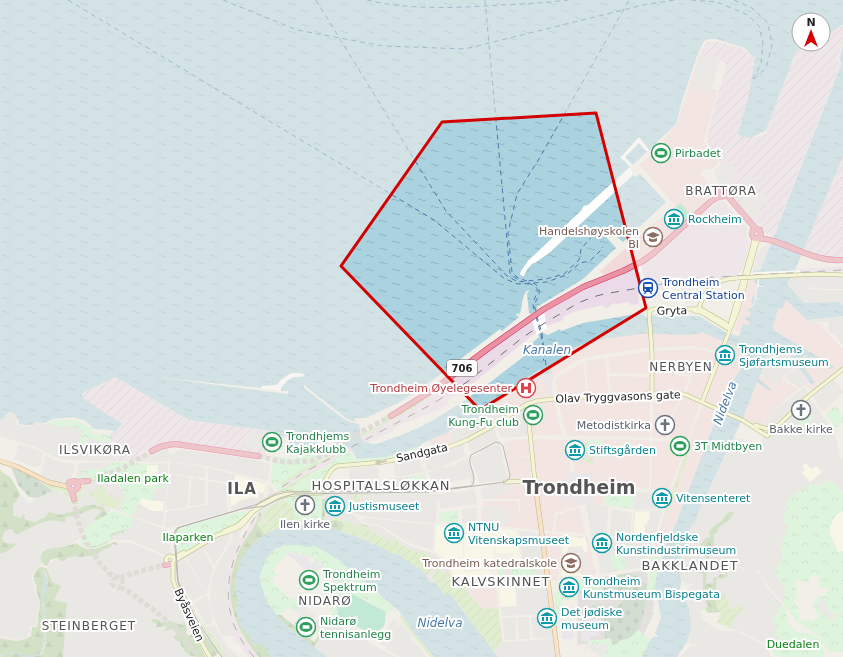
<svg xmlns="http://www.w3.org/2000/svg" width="843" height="657" viewBox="0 0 843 657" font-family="'DejaVu Sans',sans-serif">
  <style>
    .residential { fill: #e0dfdf }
    .commercial { fill: #f2dad9 }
    .industrial { fill: url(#industrial-furrows) }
    .education { fill: #ffffe5 }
    .religious { fill: #d0d0d0 }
    .railway { fill: #ebdbe8 }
    .grass { fill: url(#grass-tufts) }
    .forest { fill: url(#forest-firs) }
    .cemetery { fill: url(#cemetery-stones) }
    .park { fill: url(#park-crowns); fill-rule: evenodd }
    .garden { fill: url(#garden-furrows) }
    .pitch { fill: #88e0be }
    .parking { fill: #e2e2e2 }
    .plaza { fill: #dddde8 }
    .water { fill: url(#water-ripples); fill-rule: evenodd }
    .pier { fill: #fff }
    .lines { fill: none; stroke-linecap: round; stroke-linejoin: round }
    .ferry { stroke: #4a7aab; stroke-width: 1; stroke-dasharray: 5 4; stroke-linecap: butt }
    .highway-tunnel { stroke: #c8c6c1; stroke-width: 5; stroke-dasharray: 5 2.5; stroke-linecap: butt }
    .secondary-casing { stroke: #707d05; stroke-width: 4.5 }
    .primary-casing { stroke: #a06b00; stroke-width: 5 }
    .highway-casing { stroke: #dc2a67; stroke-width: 6 }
    .secondary { stroke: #f7fabf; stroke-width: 3.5 }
    .primary { stroke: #fcd6a4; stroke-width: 4 }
    .highway { stroke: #e892a2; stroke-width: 5 }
    .tram { stroke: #707070; stroke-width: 1 }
    .rail { stroke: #707070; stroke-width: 1; stroke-dasharray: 8 8; stroke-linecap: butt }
    .secondary-bridge-casing { stroke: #707d05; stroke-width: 4.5; stroke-linecap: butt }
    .secondary-bridge { stroke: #f7fabf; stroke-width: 3.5 }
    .oneway { fill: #979978 }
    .marked { fill: none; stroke: #d40000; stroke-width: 3; stroke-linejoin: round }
    .labels { text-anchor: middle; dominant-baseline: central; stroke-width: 4; stroke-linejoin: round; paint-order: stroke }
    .shield { fill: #fff; stroke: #646464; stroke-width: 1 }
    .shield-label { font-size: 10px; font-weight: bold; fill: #222 }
    .leisure-label { font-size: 11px; fill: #27864d; stroke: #fff; text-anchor: start }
    .culture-label { font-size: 11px; fill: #0d838f; stroke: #fff; text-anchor: start }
    .education-label { font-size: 11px; fill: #785e54; stroke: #fff; text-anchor: end }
    .transit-label { font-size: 11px; fill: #164399; stroke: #fff; text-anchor: start }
    .street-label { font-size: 11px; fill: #222; stroke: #fff }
    .health-label { font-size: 11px; fill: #be3a42; stroke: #fff; text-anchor: end }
    .worship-label { font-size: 11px; fill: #5b616d; stroke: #fff }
    .park-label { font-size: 11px; fill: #0c8416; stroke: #fff }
    .neighbourhood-label { font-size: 12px; letter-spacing: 1px; fill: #555; stroke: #fff }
    .water-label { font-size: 12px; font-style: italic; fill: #4a7aab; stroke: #fff }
    .quarter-label { font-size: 13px; letter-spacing: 1px; fill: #555; stroke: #fff }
    .district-label { font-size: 15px; font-weight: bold; letter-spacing: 1px; fill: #555; stroke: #fff }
    .town-label { font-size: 19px; font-weight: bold; fill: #555; stroke: #fff }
  </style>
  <defs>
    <pattern id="industrial-furrows" width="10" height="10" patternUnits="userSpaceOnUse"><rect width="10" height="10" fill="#ebdbe8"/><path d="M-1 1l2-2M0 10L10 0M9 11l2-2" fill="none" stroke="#c9bcc7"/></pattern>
    <pattern id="grass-tufts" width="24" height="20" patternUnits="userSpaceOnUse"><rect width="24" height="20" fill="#cdebb0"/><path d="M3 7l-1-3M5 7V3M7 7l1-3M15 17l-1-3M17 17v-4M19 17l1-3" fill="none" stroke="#b0c997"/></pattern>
    <pattern id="forest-firs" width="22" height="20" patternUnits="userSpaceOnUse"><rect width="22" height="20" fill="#add19e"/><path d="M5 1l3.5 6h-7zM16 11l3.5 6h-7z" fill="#95b388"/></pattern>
    <pattern id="cemetery-stones" width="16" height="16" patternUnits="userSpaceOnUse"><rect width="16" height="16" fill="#aacbaf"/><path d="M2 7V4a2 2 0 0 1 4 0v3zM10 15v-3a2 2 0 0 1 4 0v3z" fill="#92ae96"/></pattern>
    <pattern id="park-crowns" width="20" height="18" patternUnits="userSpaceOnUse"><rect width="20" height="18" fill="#c8facc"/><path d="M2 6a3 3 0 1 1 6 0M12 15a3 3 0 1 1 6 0" fill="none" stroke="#acd6af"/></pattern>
    <pattern id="garden-furrows" width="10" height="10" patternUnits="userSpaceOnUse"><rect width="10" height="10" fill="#cdebb0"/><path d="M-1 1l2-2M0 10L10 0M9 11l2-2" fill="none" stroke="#b0c997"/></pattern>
    <pattern id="water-ripples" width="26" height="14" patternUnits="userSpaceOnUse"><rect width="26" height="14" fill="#aad3df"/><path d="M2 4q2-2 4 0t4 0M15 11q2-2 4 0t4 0" fill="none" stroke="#92b5bf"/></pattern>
  </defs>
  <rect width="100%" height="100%" fill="#f2efe9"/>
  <path class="residential" d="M815,275L843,276V289H822L817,287L806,288L821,290H843V305L839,302L804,303L787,284L791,277Z
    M843,316V345L835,335H834L828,330V328L829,327L828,321L807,324V320Z
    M771,344L790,355L810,383L799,388L785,378L784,376L796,368L795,367L782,376L783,378L778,387L761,375Z
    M834,380L843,390V393L826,409L822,411L814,398V396Z
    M803,388L805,389L808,394L771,427L762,426L776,409Z
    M495,400L503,417L492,425L453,444L450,433Z
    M808,400L812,401L814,403L836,436L840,456L843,459V492L832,480L812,486L811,484L786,501L787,505L785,509L788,525L780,547L784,557L774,570L785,590L783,603L767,585L759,571L734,566H706L682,561L680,559L687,539L686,537L692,524L695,521L699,510L735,436L737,439L740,438L756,447L764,437L770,436L773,430L793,412Z
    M543,401L547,422L531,425L529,406L531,404Z
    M524,407L526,409L528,436L501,438L496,425Z
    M9,411L16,415L18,418L16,420L17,424L23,427L32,426L34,422H42L41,425L48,424L56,420H68L78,422L90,427L91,426L93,427L91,433L92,434L109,435L111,441L114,443L115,459L116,461L62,460L54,457L35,447L0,436V419L2,420Z
    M493,427L497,434H496L497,438H499L498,440L469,454L471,452L468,447L467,441Z
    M464,443L465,446L463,447L465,456L467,455V456L441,467L433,470H426L427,469L425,460H423L424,458L445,452L452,449L454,446Z
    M497,443L502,445H500L508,478L502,481L480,483L470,458L481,452L480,450L488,446L491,447L497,444Z
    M19,444L35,449L43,453L41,466L36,467L28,465L15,459L14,458Z
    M168,448L169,454H175L176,451L178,450L191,451L246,458L269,463L270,467L268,481L206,466L169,461L158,462L133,461V457L142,454L153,453L162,449Z
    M45,455L57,461L74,464L75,468L71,480L66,484L54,482L41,476Z
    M467,458L468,459L474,479L473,484H471L469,478L463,480L445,483L446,489L384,491L382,490V480L426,474L425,476L429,488L433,487L429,474H428L427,473L443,467V468L457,465V463Z
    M420,459L423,470L425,472L395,477L394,463Z
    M115,462L109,463L108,469H94L87,474V476H77L76,479L77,466L80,463Z
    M170,462L205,467V477L204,478L170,473Z
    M166,463L168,466L167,485L147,484V464Z
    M378,466L379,478L350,480L349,473L350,468Z
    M209,468L266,483L263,498L267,497L268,493L269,485L275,491L276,493L260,503L232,510L229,500L231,483L208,479L207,469Z
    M171,474L188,477L191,479L189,481L187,507L168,510L166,509L169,475Z
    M194,477L200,478L199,480L205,481V503L204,504L191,506L189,505L192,480Z
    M107,480L118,484L126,496L119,511L111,508L110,511L89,525L80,538L71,544L57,549L45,550L43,548L41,551V565L33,572L32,578L39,603L36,626H29L30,632L26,638L20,640L0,636V554L6,552L16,544L5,543L2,538L4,531L21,519L13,516V505L17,500L20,494L30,504L37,498L53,491L57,490L63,493L69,497L71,506L79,505L80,497L86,486L98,481Z
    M379,480L380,490L379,491H352L351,490V483Z
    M208,481L228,485L226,501L229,511L170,528H166L165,525L166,514L167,512L208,505V503H207L208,502V495L207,494H208V486H207L208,485V483H207Z
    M494,484H510L509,492H504V494L498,496L497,499H482L480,490L481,488Z
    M160,487H167L163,525L161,526L132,516L137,503L154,500L152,491Z
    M471,488L475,490L477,504L440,509L439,500H438L436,522L434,523L368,517L340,509L327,508L324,505L326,494L428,493L438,494L447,493L452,491L453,493L471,490Z
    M635,491L664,495L666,494L667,496L663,508L633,510Z
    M322,495L323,507L325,509L352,514L363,524L378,526L406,544L430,552L439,557L455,580L466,587V591L484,609L498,608L503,640L505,642L550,639L549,638H533L531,617L548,616V614L502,616L499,587L545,583L556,657H498L428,580L266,534L260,514L256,511L284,497Z
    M587,502L610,507L608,509L607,536L590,535L591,531L585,504Z
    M477,507V524L475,525V524L462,523V525V509Z
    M614,509L632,513L630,537L610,536L611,510Z
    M648,510H661L662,512L654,538L653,539L632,538L634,512Z
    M134,518L169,531L170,548L172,551L171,554L165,555L130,540H113L110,534L130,528Z
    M364,518L434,525L433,549L431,550L407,542L382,526L364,522L362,520Z
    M243,528L238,537L241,538L231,561L228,573L227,599L229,612L235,636L221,635L211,609L210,596L211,582L215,569L232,540L233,533Z
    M519,531L531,532L540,535L545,580L544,582L499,585L497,565L518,563L522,560Z
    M228,533L230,535L229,541L214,565L205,549L203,550L213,568L208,589H205L188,562L189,561L187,558L185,559L204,589L208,591L207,593L192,601L180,583L175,578V563L177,560L215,537Z
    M593,537L651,541L652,543L648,553L646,565L644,567L602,574L599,571L600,567L597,553L594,541L591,538Z
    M113,542L132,543L164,557L165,560L163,562L165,565L169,566L171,570L172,592L183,611L184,621L183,625L170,621L160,622L157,624L158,627L163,626H169L164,630L172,629L176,632L177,634L173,637L180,642L183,650L192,657H63L67,603L54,600L52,582L49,571L45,568L53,561L68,555L83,557L98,553Z
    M681,562L698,566L735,567L753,570L759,573L767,588L782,604L772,624L778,628L781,639L774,651L771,649L764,643L744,633L732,629L730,628L737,612L730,607L723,594L714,592L708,606L705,609L700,610L703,622H706L719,631H735L745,635L766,646L771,657H680L691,645L698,646V645L687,642L690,628V616H689L688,603L684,594L692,584H685L680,579Z
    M207,595L213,622L206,625L194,604L205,596Z
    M321,616L385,651L396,657H327L314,647L322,634L321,631L313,625Z
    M519,617H528L529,618L530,639H519L517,619Z
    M503,618H516V640H505L502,620Z
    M401,623L412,637H410L409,639L419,647L427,657H400L386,649L395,630Z
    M214,625L227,646L239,657H226L207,627Z"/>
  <path class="commercial" d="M700,53L720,59L712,88L718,90L704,141L706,146L717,159L718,162L717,165L711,169H705L700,173L712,188L711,195L656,249L641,260L630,266L605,276L600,271L675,205L639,165L664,143L663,140L676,125Z
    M753,279L754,282L757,284L755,296L751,303H753L752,309L748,311L751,312L750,317L746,319L750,321L749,326L743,324L741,331H733L740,312L749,282L750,280Z
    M786,299L807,320V323L819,324L843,349V367L812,391L806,386L810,383L811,384L814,381L800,361L805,356L811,353L775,331L773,326L778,309Z
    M701,332L724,341L720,350L715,351L694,346L655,348L653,346L652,333L691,335L699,334Z
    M648,333L649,345L647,348L588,357L579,360L559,372L554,377L552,383L553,397L539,398L527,402L503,417L501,414L495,400L522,383L521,382L540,369L550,365L572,352L570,349L584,342L618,336Z
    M727,342L741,349L746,355L739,373L737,372L734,378L723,401L722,408L706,402L705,399Z
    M697,349L715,353L718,356L702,397L700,398L686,392L697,361L691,375L654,367V351Z
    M648,352L650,354L649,374L609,373V372L610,370L609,366H608V365L610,364L608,362V359L609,357Z
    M603,358L606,359L608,391L605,394L590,395L588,394L586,361Z
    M582,362L584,363L586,394L559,397L557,396L556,394L558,393L556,384H554L557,377Z
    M654,370L688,377L689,378L684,391L654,392Z
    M761,375L778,387L783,378L786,381L785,382L798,389L777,407L765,421L763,420L764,424L762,427L743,418L757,382L769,391L771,389L759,380Z
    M610,376L649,377L650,390L648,392L613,394L610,390H611L609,377Z
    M649,396L650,397V437L567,436L559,404L560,401Z
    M654,396H679L681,398L670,418L666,438H654L652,436Z
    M685,396L700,403L689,437L687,440L669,438L672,418L683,397Z
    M543,401H554L562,435H532V424L547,422Z
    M704,405L720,412L704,451L678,518L670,533L663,555L655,554L654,550L669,498L695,424L702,407Z
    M448,432L450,433L453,444L433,451L429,439Z
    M528,439L530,456L520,457L522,458L530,457L531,478L529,480H509L510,475L504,442L512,440Z
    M535,439L565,440L566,442H564L571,469H569L570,472L574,473L575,472L568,443L570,439L649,440L650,443L649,489L593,486L592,491L605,493L603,506L588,502L580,506L564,510L562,512H555L553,530L552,532L544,531L538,485L541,483L551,485L554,484V483L538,481L536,479L533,442Z
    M654,441L684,443L686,445L669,491L651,489L652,472V443Z
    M510,484H531L534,486L539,529V530L485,525L482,524L481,509H483L484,507L482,504L483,501H516L519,503L518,514L516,515H510V516L519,515L520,510V499H497L498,496L504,494V492H509Z
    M580,508L585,531L587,534L555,531L557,514H564L566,511Z
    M545,533L562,534L558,580H549L544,534Z
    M564,535L588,537L594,568L596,570V574L561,579Z
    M468,588L471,589L496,588L498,608L484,609L466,591Z"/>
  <path class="industrial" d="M843,24V41L837,60L841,63L760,271H753L757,255L761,249L768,245L772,236L765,233L763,227L756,224L731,195L730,188L726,183L719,182L715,176L716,171L715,170L720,165V161L708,144L707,137L726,65L720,59L700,53L707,42L717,41L746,50L749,55L755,56L749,94L738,134L743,135L742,140L744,136L753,138L768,133L766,130L796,51L812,44H823V38Z
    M843,156V258L832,259L806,252L807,250L804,249Z
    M115,377L189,420L273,431L265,457L259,455L174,443L139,453L142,454V458H133V461H116L115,443L110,437L121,424L84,399L81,394Z"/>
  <path class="education" d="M806,463L811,469L816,466L822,472L810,482L802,473L805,470L802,466Z
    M147,465H158V484L150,486L147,485Z
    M235,475L266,484L263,494L258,492L257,494L259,495L258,498L256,499L255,497H253L242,500L236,502L237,504L231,506L230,500L232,481H235Z
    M142,498L154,501H164L163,511H152L138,503Z
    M650,511L649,521L647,522V524L644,525L645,528L644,538L633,537L635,512Z
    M843,511V551L838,552L835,543L831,537L830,527L837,513Z
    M437,525L463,527V570L465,572L489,570L491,583L472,584L464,581L462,583L458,581L443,558L435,551Z
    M466,527L492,529L495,567L465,570L464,563L465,528Z
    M496,529L516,531L520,561L512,562V553H496L494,531Z
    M566,536L577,537L579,539L585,537L588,551L579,553L581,576L561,577L564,541H565Z
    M515,587L517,606L501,607L499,588Z"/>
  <path class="religious" d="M646,570L648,578L647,593L648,597L654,602V606L652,611L654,613L644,634L610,638L601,640H588V644L577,645L578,581Z"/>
  <path class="railway" d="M720,200L725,202L747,228L748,230L746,235L750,244L742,271L737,273L843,266V271L724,278L687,290L683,289L638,295L639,304L630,305L629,302L616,304L615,303L610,305L611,307L605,308L603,305L573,312L563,317L564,319L561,321L547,326L533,335L463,391L449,399L447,401L448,404L439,410L414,419L394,428V431L371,441L367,442L287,489L282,486V482L327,458L362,441L361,437L393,419L494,345L562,300L658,252L667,245L711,206L712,207Z
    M258,513L261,515L239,552L231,579V601L233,616L244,638L259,657H250L242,649V647L234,642L235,636L231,624L227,599L228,573L231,561L241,538Z"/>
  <path class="grass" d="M439,389L414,408L361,437L360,434C367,429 376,429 382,423C384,421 385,417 387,414L395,410L390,414Z
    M344,449H345L340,453L298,475L282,486L285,488L300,478L321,468L291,488L286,490L281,488L280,482L303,468L320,460L321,461L326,458V457H330Z
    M687,449V460L681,476H679L678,478L680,480L670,507L666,516L665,515Z
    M43,481L66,487L76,495C78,489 82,485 89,482V484L82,491L79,504L70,505L69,497L66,495L61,491H53L42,482Z
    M100,486L106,488L105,493L108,496L111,494L113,499L116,500L119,495L120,499L117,510L98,504L97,501L88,493H96L98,487Z
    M344,494H370L371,500H376V503H374L371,501L370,503V495H360V505H367V511L359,510V507H357L356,512L358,514L347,511L346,510V507L347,511H352V506L354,505V495Z
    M301,510L326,511L324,520L332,521L333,518L345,520V522H352L357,527L362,524L367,525L377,533L367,528L363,538L334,529Z
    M180,586L204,626L207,627C210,633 226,653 226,657H223L204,629Z
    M402,615L411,629L434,657H430L401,621L400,616Z"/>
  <path class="forest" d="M0,469L2,472L11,478L20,494L17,500L13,505V516L21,518L23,514H25L24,517L26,520L35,522L46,517L49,512L61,515L66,513L74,512L84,506L95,505L103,507L106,512L127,527L126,530L124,531V534L121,532L115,534L112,536L113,539C108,543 94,550 87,547C86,547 83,544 82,543L91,524L98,522L94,519L101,512L100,510C91,506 86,513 78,515C74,517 70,516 66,517L65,523C47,516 36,526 20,533L17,534L13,532L12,529L5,531L2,538L5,543L17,544L6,552L0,554Z
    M321,499H326C327,506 325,513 324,520C331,523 339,517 343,525L341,531L288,519Z
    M732,511L734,513L728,521L719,527L717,533L713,535L714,537V545L718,548L719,549L717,550L711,547L707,548L710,552L709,559L705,558L707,552L703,547L700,545L705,539L710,537L709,532L715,525L722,521L726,514Z
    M261,512L262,516L259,523L265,535L255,542L235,576L236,595L239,596L236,610L247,632L252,638L250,640L255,646L258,644H263L271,657H259C228,621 221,586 243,543C248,534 259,523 259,513Z
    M114,542L117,543V545L113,544L110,547L102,550L97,555L81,557L75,556L66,558L65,561H62L57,558L50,560L48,564L46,566C39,563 40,557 43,551C53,547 65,548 76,543C92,555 97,547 114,542Z
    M40,567C49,567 50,575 52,582L61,586L54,600L67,603L63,657H0C8,646 29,657 41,655C45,652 46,639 46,635C46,633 44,631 44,629C44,624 46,618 45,613C45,607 42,601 43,595C45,589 49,585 48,578C47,575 45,572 43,569L45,581L41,596L44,614L43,632L45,636L42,652L40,654L30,656L15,652L0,655V638C12,640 20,644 31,636L32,627H37L40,603L36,588L37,586C32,580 32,572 40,567Z
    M729,567L727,573L728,576L724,578L723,579L719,578L716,580C718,591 711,603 721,612L708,613L705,609L708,606L701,592L703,589V574L697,572L707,570L706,583L707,584L713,583V578L718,577L720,574L725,575L727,568Z
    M182,596L205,635L219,653L213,657L200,635Z
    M269,605L314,642L320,633L318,631L319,629L321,631L322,634L314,647L284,624Z
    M152,619H157L162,622L170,621L183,625L184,621L187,629L186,633L189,636L193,633L206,657C191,657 186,657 180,642L177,641L173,637L177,634L172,629L163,631L168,626L156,627L157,624L152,622Z"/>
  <path class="cemetery" d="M11,466L32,476L53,491L37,498L29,497L18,485Z
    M630,573L633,575H638V581L647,584C646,600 644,628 631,638C626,641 619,643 613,645L610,638L605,639L604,615L589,614V608L592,607V605H602V611L617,607L623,602L622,598C617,593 611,591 604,590L601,578Z"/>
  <path class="park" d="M835,405L843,416V422L836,428L826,414Z
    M807,411L810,412L814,418L803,427L795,416Z
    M56,420H73L90,427L91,426L93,427L91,433L92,434L109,435L111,441L104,442L89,437L86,446L79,445L83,430L71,426H52V421Z
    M588,440L604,441V458L590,456L586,449Z
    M421,446L419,450V454L373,461L336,464L329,471L322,488L317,491H279L270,481L273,462L266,458L273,461L275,456L286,458L296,459L297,455L300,454V453L321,448L330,453L328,455L319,458L321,462L302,469L282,482V487L287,489C296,487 304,478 312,473C319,469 325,468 332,463L331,461L351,451L355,460H361L399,453Z
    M124,462L147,464V485L150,486L158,484L167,485V487L156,488L152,491L154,501L142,498L132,516L119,511L126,496C116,478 108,477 89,484L88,479L80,482L76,479V476L87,475L83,473V469H108L109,463Z
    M424,475L428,489H411V477Z
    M832,481L843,493V511C833,514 827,527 831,537C833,542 836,546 838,552L843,551V652H830L816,634L796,621L783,603L785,590L774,570L783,557L780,547L788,525L783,522L787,505L786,501L811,483L813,486ZM816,573L819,580L818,586L829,589L824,596H819L812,605L819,617L815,618L814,622L809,620L808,622L806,620H799L800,613L796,612L799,608L793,601L797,597L796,579L808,583L810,577Z
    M606,490L634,492L632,509L604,505Z
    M296,495H322C323,505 321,515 322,526L311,525L290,524L295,510L283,500L284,497Z
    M246,510L247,514L240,522L233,527L222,531L193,548L177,554L176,534V531L180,528Z
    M458,510V523L439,521L440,513Z
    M113,511L134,518L130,528L110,534L112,540C102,543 87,553 79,541L90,524Z
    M285,545H300L306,547L315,546L338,559L394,608L389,612H386C374,605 346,584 338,604C336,608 339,612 337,616L346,621L344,625L334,620L333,616L330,610L339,587L337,583L321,569L324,566L320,564L317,565V561C310,554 300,553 289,552L272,570L277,574L271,581L291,599L299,598L311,610L303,605L295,612L288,607L281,615H277C258,591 251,558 285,545Z
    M623,554L626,569L614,571L610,556Z
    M650,556L662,558V560C658,571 655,581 656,593L653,597L648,589Z
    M535,563V582L499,584L498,566H503L504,574L510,575L512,573L511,564H514L515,567L530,566V564Z
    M598,578L602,590L597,593L591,594L590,590L583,591L580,588L577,589L578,581Z
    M575,590L574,598H571L570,600H563L562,614H556L553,592Z
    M782,604C788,611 786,623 793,629C804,638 815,628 822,645C823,648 823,653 824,657H781L777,655L774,656L772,649L775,650L781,639L774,635L778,628L772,624Z
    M638,630L651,639L642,657H601L605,655L606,651H607L608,644L589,645V640H601L610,638L613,645L618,643L619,641L630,638Z"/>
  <path class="garden" d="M588,443L587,450L589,453L590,458L593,457L592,464H589L586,460H583L582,458L588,457L587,454L578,456L576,445Z
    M283,500L295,510L290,524L281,526L265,535L257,524L261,515L264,524L271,522L264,521V511L277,503L282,511L280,516H281L285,513L278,503Z
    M366,529L392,542L394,537C398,544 410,550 419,553L421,550H423V553L432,556L431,569L430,573L426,577L399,555L394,554L365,540L363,538Z
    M435,564L437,565L439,570L445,574L448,571L457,583L466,588V591L484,609L498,608L502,644L494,652L451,594L445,595L434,582L432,575L434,576L437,568Z
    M717,593L725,594L731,608L734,610L741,604L746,615L743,610L739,616L737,614L730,628L717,623L721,612C715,606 715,601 717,593Z"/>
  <path class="pitch" d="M680,203L691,215L682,223L672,211Z
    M352,594L386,612C384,616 386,618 385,622C384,630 377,631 371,634L337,616C338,612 337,610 337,606C339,598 346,597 352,594Z
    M301,616L317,630L311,638L294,624Z"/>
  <path class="parking" d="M701,54L720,59L712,87L696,82L695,83L715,89L713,94L692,88Z
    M726,162L730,163L737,170L738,173L727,184L719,182L714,174L717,170Z
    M752,177L762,187L756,192L736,201L730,194L744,181Z
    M764,191L769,203L758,207L761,216L752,220L737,203L742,199Z
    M766,247L767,251L759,270H753L757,255L761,249Z
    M246,432L260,434L258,449L244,448Z
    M500,505L501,507L506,508V515H510V523H499V520H493L491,522H488L483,513L484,507Z
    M582,546L587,560L586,561L588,569L580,570L581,573L566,572L568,547Z
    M821,599H824L830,611L836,615L832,621L827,619L828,617L825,614L822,615L817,605Z
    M303,605L317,616L311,624L295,611L298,607L300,608Z
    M392,619L399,622L387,647L380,644Z
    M608,644L607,651H606L605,655L601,657H599L596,652L591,651V649H589V647L587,646L586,650H585V645Z"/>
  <path class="plaza" d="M540,369L543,375L553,373L554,375L548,381H551L552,394L549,397L547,387L538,373L532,376L531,375Z
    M568,473L593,474L590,503L578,506L576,500L562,499Z
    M289,552L293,554H295L296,553L300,555L303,554L305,557L307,555L309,556L308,558L311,563H314L315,559L318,561L317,565L320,564V562L324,565L320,570L319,568L315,572L311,568L307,572L289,555L287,557L286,555Z
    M582,617L600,618L599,635L590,637V641H581Z
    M561,620H574L573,639H562Z"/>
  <path class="water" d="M0,0H843V24L823,38V20H799V44H812L796,51L766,130L751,138L744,136L742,140H741L742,136L738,134L749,94L755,56L751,55L745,48L716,39H710L704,41L698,53L681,104L676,124L649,150L588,205L584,206L581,211L528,261L520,274L521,275C526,272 528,267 533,263C538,259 545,256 550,252L633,175L635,177L640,174L666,202L623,242L604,226L599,229L616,248L583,279L537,307L543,333L548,335L560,329L561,331L583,323L642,313L646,317L657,315L658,317H660V316H699L727,333L739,336L743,324L749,325V321L745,319L747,316L750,317L751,312L748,311L749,308H752L753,304L751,303L753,295H755L757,284L754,282L753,271H760L771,244L842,62L839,59L843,46V156L795,270L787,284L804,303L839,302L843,305V316L807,320L786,300L783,308L778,309L773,326L775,331L832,365L834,368L829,369L805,356L800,361L814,381V383L811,384L790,355L771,344L759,379L771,389L769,391L757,382L743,418L699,510L694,525L692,524L686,537L687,538L680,559L682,560L680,578L681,579V585L679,590C685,599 690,604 689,615L690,616L691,627L687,642L677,657H642L651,639L655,636L658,637V635L655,634L661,617L655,586L657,573L666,545L678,518L723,401L738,372L739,373L746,355L739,352L741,349L737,347L702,332C696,337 664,334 653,334L652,333H650C623,337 595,337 571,349L572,352L550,365L552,373L543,375L540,369L521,382L522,383L513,388L512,387L509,388L510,390L484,409L485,413L465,425L463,423L448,432L421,444V446L385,457L357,459L350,447L345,448L343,447L344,445L340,443L338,444L324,439V436L322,435L318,438V446L302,450L289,448L291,437L273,435V431L189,420L115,377L81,394L84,399L122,424L111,436L113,441L109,437L114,431L111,430L95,429L84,420L73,417L53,419L45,423L34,422L33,425H25L19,424L16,415L9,411L2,420L0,419ZM528,290L529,291L527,294L529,313L532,314L539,337L533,342L532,350C501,374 469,400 435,419C417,430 397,437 376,444H372L367,442L364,443L361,438L359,424L350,422L344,419L304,388V385L346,418L352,421L359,422L355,421V418H366L400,402L437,377L500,329L502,331L519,317L516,315L517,313L519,315C524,306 520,296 528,290ZM304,374L303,377C295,376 281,380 281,391H288V394L155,377L261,388L262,386H273L277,385L282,379Z
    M296,524C335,527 360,536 394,554L399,555L425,573L430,582H434L445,595L450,594L498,657H434L411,629L400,612L338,559L315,546L306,547L300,545H285L275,549L266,559L260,575L261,584L265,596L269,605L284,624L327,657H271L263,644H258L255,646L250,640L252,638L240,626L236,610L239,597L236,596L235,576L239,569L238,566C251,542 268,528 296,524Z
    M42,569L48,578L47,590L44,594L43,602L45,614L44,630L46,635L43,651L40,655L31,657L23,656L13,653L0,656L3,654L14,652L31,656L40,654L42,652L45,636L43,630L44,614L41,596L45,581Z"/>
  <path class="pier" d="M639,137L649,150L647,152L639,143L626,156V158L632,165L630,167L633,175L550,252L535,263H533L527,269L524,276H522L520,274L521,271L528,261L581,211L584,206L588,205L630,167L624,160H623L620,158Z
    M625,247L638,260L640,258L642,273L646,282H649L650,289L668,291L672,284L671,278L679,277L681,289L656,293H650L653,301H649L645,289L642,300V293L640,283H642L638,270L639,263L625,248Z
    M800,270V273H798V276L759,279V285L768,288L758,286L756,297L764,300L756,298L753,309L758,279L737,282V277H739L740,273Z
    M543,306L547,329L537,335L530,315Z
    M292,373H301L304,374L305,376L293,377L288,380L281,387V391L261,388L262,386L277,385L282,379Z"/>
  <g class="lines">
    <path class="ferry" d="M68,0L434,220L505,279L518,284L547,282L566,275L580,263L590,261L603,248L602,247
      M223,0L297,30L383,46L465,49L643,5L675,0
      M316,0L446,211L507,276L518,282L546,279L564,274L579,260L581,249L594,234L596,236
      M367,0C407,10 459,8 501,5C523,4 545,3 568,0
      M485,0L510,273L518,280L522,281
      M691,0L717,2L748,15L759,26L763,43L761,64L751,82
      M734,0L752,8L768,23L772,45L766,68L753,80
      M527,281L518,278L512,272L508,233L517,194L539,159L629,0
      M528,283C544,289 535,293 533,304C533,307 534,310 535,313
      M533,283C544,288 538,297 534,305L536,311
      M537,316L542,334L546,365
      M536,317L541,335L544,355
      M534,345L540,348L544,361"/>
    <path class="highway-tunnel" d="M258,456L284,462L311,461L325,455L357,434L391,416
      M88,481L125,467L152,451
      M74,499C77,528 88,552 109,573C113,577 118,576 122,580L123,584L119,588L115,587L112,584L113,580L116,578
      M120,578L144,570L165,565
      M120,587L128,591C154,610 181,628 198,657"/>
    <defs>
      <path id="secondary" d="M771,276L820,274L843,275
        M698,310C705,289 715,279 737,278
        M694,311L701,312L727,328H730
        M649,312L653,309H701L725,323L730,328
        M649,312L652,353V394
        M731,327L738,309L758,238
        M805,399L843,369
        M702,402L729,332L731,321L752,249L754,238
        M527,404L535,482
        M755,425L767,429L774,425
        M505,482L529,481L535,482
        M224,531L238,525L262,503L279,494L292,492
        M217,535C226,532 236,531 243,524C247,520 249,516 253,512C277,493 294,493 323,493C323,484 328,470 337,466L383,462L439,451L467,440L491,427L527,404L537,401L562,398L648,394H684L744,421L767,436L807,398
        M166 560a4 4 0 1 1 8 0a4 4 0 1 1-8 0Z
        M173,558L184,552
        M174,561L219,534
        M173,563V579L175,586L198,637L210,657"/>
      <path id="primary" d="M0,461L18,467L48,482L69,487
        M535,482L558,657"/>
      <path id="highway" d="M717.5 192a4.5 4.5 0 1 1 9 0a4.5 4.5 0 1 1-9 0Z
        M725,193L756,229
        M760,237L761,234L760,230L756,229L753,230L752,235L754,238C760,239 764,238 770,240C794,247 817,262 843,260
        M391,416L436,388L486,350L544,309L583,287L623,271L643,261L655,252L710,202L720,196
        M152,451L162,446L175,444L258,456
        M76,482L88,481
        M72,491L75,490L78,487L77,483L75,481L70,482L68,485L70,489L72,491L74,499
        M165,565L169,564"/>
    </defs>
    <use href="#secondary" class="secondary-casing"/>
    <use href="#primary" class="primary-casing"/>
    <use href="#highway" class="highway-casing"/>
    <use href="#secondary" class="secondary"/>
    <use href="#primary" class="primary"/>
    <use href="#highway" class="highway"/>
    <path class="tram" d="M193,612L178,581L175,534L177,530L180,527L242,509L265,506L280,498L294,494L428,492L505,482L509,479L510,475L503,446L500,443L496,442L471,455C466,464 477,474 473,484L471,486L428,491L286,492L275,495L258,504L177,528L175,531L174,536L178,583C188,608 206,635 222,657"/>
    <path class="rail" d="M282,487L303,473L434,403L467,382L522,338L535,329L578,303L593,297L604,294L697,278L843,270
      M254,657C213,611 226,559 258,513"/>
    <defs>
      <path id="secondary-bridge" d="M737,278L771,276"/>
    </defs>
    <use href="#secondary-bridge" class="secondary-bridge-casing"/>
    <use href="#secondary-bridge" class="secondary-bridge"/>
  </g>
  <defs><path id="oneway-solid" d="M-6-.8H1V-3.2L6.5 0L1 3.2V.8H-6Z"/></defs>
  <use class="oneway" href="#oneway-solid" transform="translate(381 462) rotate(172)"/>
  <path d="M0 0H843V657H0ZM596,113L646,308L480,410L341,266L442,122Z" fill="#f2efe9" fill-opacity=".55" fill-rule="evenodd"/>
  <path class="marked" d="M596,113L646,308L480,410L341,266L442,122Z"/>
  <defs>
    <symbol id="stadium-ring" viewBox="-11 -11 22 22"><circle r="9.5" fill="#fff" stroke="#2e9e5b" stroke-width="1.5"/><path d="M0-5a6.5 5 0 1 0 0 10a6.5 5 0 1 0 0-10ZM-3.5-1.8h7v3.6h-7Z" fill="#2e9e5b"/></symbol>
    <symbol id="museum-ring" viewBox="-11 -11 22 22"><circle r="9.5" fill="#fff" stroke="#0f9aa8" stroke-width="1.5"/><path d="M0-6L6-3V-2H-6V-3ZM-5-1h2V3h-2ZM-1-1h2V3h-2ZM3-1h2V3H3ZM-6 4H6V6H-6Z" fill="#0f9aa8"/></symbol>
    <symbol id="university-ring" viewBox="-11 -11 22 22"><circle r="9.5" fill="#fff" stroke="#8d6e63" stroke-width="1.5"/><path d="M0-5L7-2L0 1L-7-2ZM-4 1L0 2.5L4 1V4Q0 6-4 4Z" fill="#8d6e63"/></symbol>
    <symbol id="station-ring" viewBox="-11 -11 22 22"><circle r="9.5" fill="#fff" stroke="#1a4fb4" stroke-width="1.5"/><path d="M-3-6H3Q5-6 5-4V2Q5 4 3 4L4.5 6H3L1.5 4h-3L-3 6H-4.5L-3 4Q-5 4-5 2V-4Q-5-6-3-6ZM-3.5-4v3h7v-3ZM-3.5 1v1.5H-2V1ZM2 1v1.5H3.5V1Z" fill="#1a4fb4"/></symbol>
    <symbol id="hospital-ring" viewBox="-11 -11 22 22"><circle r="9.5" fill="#fff" stroke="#e0444e" stroke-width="1.5"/><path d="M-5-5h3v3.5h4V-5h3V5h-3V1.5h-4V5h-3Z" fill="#e0444e"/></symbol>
    <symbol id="church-ring" viewBox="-11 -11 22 22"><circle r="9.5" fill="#fff" stroke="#6b7280" stroke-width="1.5"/><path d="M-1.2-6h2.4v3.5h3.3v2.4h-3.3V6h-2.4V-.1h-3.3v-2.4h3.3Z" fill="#6b7280"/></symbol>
    <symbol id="school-ring" viewBox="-11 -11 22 22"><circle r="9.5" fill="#fff" stroke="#8d6e63" stroke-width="1.5"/><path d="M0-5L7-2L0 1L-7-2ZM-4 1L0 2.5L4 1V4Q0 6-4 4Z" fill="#8d6e63"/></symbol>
  </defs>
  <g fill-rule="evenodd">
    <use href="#stadium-ring" x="650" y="142" width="22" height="22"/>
    <use href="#museum-ring" x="663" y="208" width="22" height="22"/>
    <use href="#university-ring" x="642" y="226" width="22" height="22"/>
    <use href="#station-ring" x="637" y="277" width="22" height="22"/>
    <use href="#museum-ring" x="714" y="344" width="22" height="22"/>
    <use href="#hospital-ring" x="515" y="377" width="22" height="22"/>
    <use href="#church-ring" x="790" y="399" width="22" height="22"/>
    <use href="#stadium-ring" x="522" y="404" width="22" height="22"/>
    <use href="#church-ring" x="654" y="414" width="22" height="22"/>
    <use href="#stadium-ring" x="261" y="431" width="22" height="22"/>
    <use href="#stadium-ring" x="669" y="435" width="22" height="22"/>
    <use href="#museum-ring" x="564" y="439" width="22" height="22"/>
    <use href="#museum-ring" x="651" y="487" width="22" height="22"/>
    <use href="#church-ring" x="294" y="494" width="22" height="22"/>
    <use href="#museum-ring" x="324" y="495" width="22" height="22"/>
    <use href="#museum-ring" x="443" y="522" width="22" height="22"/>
    <use href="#museum-ring" x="591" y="532" width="22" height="22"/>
    <use href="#school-ring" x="560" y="552" width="22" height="22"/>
    <use href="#stadium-ring" x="298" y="569" width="22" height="22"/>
    <use href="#museum-ring" x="558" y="576" width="22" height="22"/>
    <use href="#museum-ring" x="536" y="607" width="22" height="22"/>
    <use href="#stadium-ring" x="295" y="616" width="22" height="22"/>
  </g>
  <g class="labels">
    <rect class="shield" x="447" y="360" width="30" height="16" rx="3"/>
    <g class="shield-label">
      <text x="462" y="368">706</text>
    </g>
    <g class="leisure-label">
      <text x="675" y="153">Pirbadet</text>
      <text x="519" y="409" text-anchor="end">Trondheim<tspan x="519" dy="13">Kung-Fu club</tspan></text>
      <text x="286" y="436">Trondhjems<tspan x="286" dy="13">Kajakklubb</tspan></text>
      <text x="694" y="446">3T Midtbyen</text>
      <text x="323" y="574">Trondheim<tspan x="323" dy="13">Spektrum</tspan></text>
      <text x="320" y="621">Nidarø<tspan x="320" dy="13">tennisanlegg</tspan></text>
    </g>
    <g class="culture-label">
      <text x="688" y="219">Rockheim</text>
      <text x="739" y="349">Trondhjems<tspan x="739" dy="13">Sjøfartsmuseum</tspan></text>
      <text x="589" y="450">Stiftsgården</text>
      <text x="676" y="498">Vitensenteret</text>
      <text x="349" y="506">Justismuseet</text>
      <text x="468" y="527">NTNU<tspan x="468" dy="13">Vitenskapsmuseet</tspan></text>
      <text x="616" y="537">Nordenfjeldske<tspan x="616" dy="13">Kunstindustrimuseum</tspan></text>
      <text x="583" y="581">Trondheim<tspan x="583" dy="13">Kunstmuseum Bispegata</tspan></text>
      <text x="561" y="612">Det jødiske<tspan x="561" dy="13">museum</tspan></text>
    </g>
    <g class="education-label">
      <text x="639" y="231">Handelshøyskolen<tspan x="639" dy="13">BI</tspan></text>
      <text x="557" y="563">Trondheim katedralskole</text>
    </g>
    <g class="transit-label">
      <text x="662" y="282">Trondheim<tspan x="662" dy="13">Central Station</tspan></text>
    </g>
    <g class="street-label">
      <text transform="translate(672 311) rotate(-1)">Gryta</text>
      <text transform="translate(618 397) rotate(-2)">Olav Tryggvasons gate</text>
      <text transform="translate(422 453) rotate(-13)">Sandgata</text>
      <text transform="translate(189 615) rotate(66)">Byåsveien</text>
    </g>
    <g class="health-label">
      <text x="512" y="388">Trondheim Øyelegesenter</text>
    </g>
    <g class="worship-label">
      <text x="651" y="425" text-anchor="end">Metodistkirka</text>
      <text x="801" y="429">Bakke kirke</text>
      <text x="305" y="524">Ilen kirke</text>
    </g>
    <g class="park-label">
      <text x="133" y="478">Iladalen park</text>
      <text x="188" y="537">Ilaparken</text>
      <text x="793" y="644">Duedalen</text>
    </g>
    <g class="neighbourhood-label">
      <text x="721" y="191">BRATTØRA</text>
      <text x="681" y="367">NERBYEN</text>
      <text x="95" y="450">ILSVIKØRA</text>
      <text x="325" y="601">NIDARØ</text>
      <text x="89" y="626">STEINBERGET</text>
    </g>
    <g class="water-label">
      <text x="547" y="350">Kanalen</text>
      <text transform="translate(725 403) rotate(-69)">Nidelva</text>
      <text x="440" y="623">Nidelva</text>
    </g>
    <g class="quarter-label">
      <text x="381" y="485">HOSPITALSLØKKAN</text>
      <text x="690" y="565">BAKKLANDET</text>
      <text x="501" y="581">KALVSKINNET</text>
    </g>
    <g class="district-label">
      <text x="242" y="489">ILA</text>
    </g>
    <g class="town-label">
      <text x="579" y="487">Trondheim</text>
    </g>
  </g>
  <g transform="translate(811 32)"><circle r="19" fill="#ffffff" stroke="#a7a7a7"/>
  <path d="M0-3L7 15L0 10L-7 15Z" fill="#d40000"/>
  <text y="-6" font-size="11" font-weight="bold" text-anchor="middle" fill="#222222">N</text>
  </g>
</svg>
